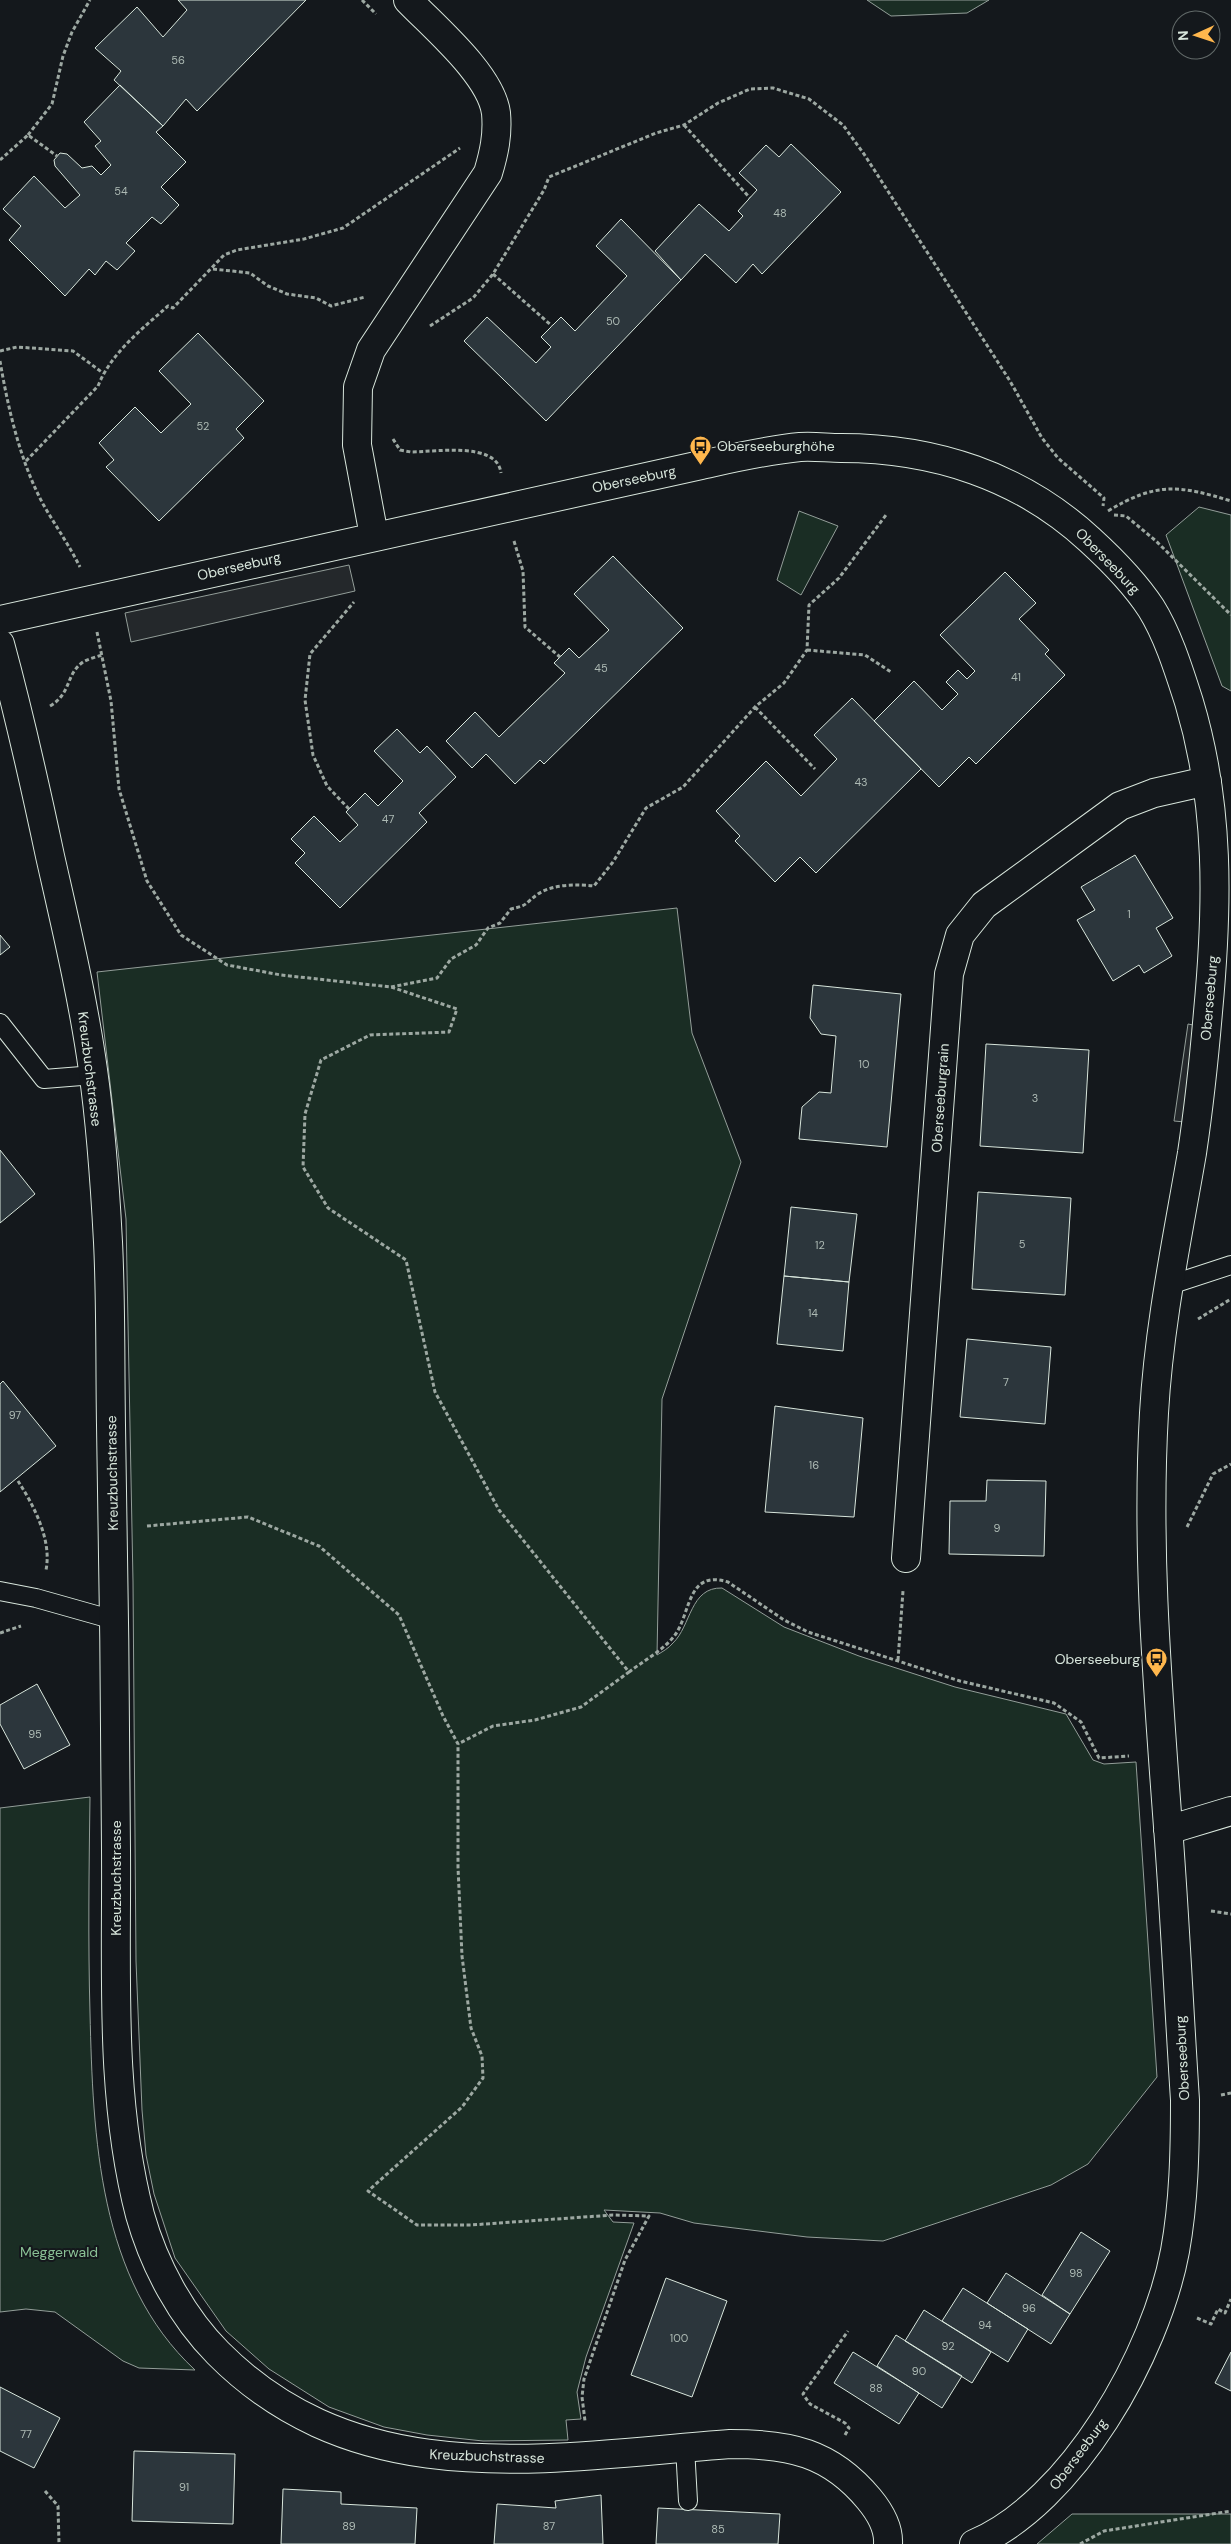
<svg xmlns="http://www.w3.org/2000/svg" width="1231" height="2544" viewBox="0 0 1231 2544" font-family="'DM Sans',sans-serif">
  <style>
    .green { fill: #1a2d24; stroke: #939e99 }
    .parking { fill: #24282b; stroke: #939e99 }
    .building { fill: #2c363c; stroke: #d8e6dc }
    .lines { fill: none; stroke-linecap: round; stroke-linejoin: round }
    .lane-casing { stroke: #d8e6dc; stroke-width: 20 }
    .street-casing { stroke: #d8e6dc; stroke-width: 30 }
    .secondary-casing { stroke: #d8e6dc; stroke-width: 30 }
    .path { stroke: #9da8a2; stroke-width: 3; stroke-dasharray: 4 2.5; stroke-linecap: butt }
    .lane { stroke: #14181c; stroke-width: 18 }
    .street { stroke: #14181c; stroke-width: 28 }
    .secondary { stroke: #14181c; stroke-width: 28 }
    .labels { text-anchor: middle; dominant-baseline: central; stroke-width: 4; stroke-linejoin: round; paint-order: stroke }
    .number-label { font-size: 11px; fill: #adbab4 }
    .poi-label { font-size: 14px; fill: #d8e6dc; stroke: #14181c; text-anchor: start }
    .street-label { font-size: 14px; fill: #d8e6dc; stroke: #14181c }
    .park-label { font-size: 14px; fill: #8ac095; stroke: #14181c }
  </style>
  <rect width="100%" height="100%" fill="#14181c"/>
  <path class="green" d="M867,0H989L967,13L891,16Z
    M1199,507L1231,515V691L1222,686L1166,535Z
    M799,511L838,526L801,595L777,580Z
    M677,908L692,1033L741,1162L662,1399L657,1655C662,1652 669,1648 673,1643C691,1626 690,1587 722,1588L784,1627L859,1656L955,1687L1066,1714L1093,1760L1104,1764L1136,1762L1157,2077L1088,2164L1051,2185L883,2241L807,2237L694,2223L660,2213L604,2210L613,2222L634,2223L586,2357L577,2392L581,2419L566,2420L568,2440L483,2441L427,2435L384,2427L329,2407L269,2369L226,2331L175,2258L154,2194L146,2155L142,2110L136,1961L133,1582L126,1219L97,972Z
    M90,1797C89,1869 88,1941 90,2013C93,2136 98,2280 195,2370L139,2368L123,2361L55,2312L26,2309L0,2312V1808Z
    M1072,2514H1231V2544H1037Z"/>
  <path class="parking" d="M349,565L355,591L131,642L125,613Z
    M1188,1024L1198,1026L1185,1122L1174,1121Z"/>
  <path class="building" d="M178,0H306L197,111L186,99L163,126L114,80L121,71L95,48L137,7L163,37L187,10Z
    M120,85L163,126L156,132L186,162L161,187L179,205L161,224L152,217L126,243L135,251L117,270L106,261L95,275L89,269L65,296L9,240L21,226L3,209L34,176L65,208L80,195L55,166L54,160L60,153L67,154L82,168L92,166L101,175L111,165L95,146L101,141L84,122Z
    M791,144L841,192L762,274L753,264L736,283L705,254L681,280L655,251L699,204L729,231L743,216L738,211L757,190L739,173L766,145L779,157Z
    M621,219L681,280L546,421L464,341L487,317L536,363L551,347L541,337L561,317L575,331L627,276L596,246Z
    M198,333L264,401L236,429L244,438L159,521L106,467L114,460L99,443L135,407L161,433L191,404L159,371Z
    M613,556L683,628L544,764L540,760L515,784L486,754L472,768L446,741L475,712L499,737L565,673L554,663L569,648L579,658L609,630L574,594Z
    M1005,572L1036,603L1019,619L1049,650L1045,654L1065,675L976,764L969,757L939,787L874,721L914,681L942,710L958,694L946,682L958,670L967,679L975,671L940,635Z
    M852,698L921,769L816,873L800,857L775,882L735,841L740,836L716,811L766,761L801,796L837,759L814,735Z
    M397,729L420,753L427,746L456,777L419,813L427,822L340,908L295,863L305,853L291,839L314,816L340,842L358,825L346,812L365,793L378,806L403,781L374,751Z
    M1135,855L1173,918L1156,928L1172,956L1144,973L1139,965L1113,981L1077,920L1095,910L1081,887Z
    M0,935L10,947L0,955Z
    M813,985L901,994L887,1147L799,1139L802,1107L819,1092L831,1093L836,1036L821,1034L810,1018Z
    M986,1044L1089,1050L1083,1153L980,1146Z
    M0,1150L35,1194L0,1223Z
    M978,1192L1071,1198L1065,1295L972,1289Z
    M791,1207L857,1214L849,1282L784,1276Z
    M784,1276L849,1282L843,1351L777,1344Z
    M967,1339L1051,1347L1045,1424L960,1417Z
    M3,1381L56,1446L0,1492V1384Z
    M775,1406L863,1418L854,1517L765,1512Z
    M987,1480L1046,1481L1044,1556L949,1554L950,1501H986Z
    M37,1684L70,1745L24,1769L0,1724V1705Z
    M1081,2232L1110,2251L1070,2314L1042,2295Z
    M1006,2273L1070,2314L1051,2344L987,2303Z
    M666,2278L727,2301L692,2397L631,2375Z
    M963,2288L1028,2329L1008,2362L942,2321Z
    M924,2310L991,2352L972,2383L905,2341Z
    M896,2335L962,2376L942,2408L877,2366Z
    M853,2352L919,2393L899,2424L834,2383Z
    M1231,2352V2391L1215,2383Z
    M0,2387L60,2418L34,2468L0,2451Z
    M134,2451L235,2454L233,2524L132,2521Z
    M283,2489L341,2492V2504L417,2508L415,2544H281Z
    M601,2495L603,2544H494L497,2504L556,2508L555,2501Z
    M658,2508L780,2514L778,2544H656Z"/>
  <g class="lines">
    <defs>
      <path id="lane" d="M0,1023L44,1079L94,1075
        M1167,1286L1231,1265
        M0,1591L36,1598L114,1620
        M685,2447L688,2501"/>
      <path id="street" d="M374,536L357,445L358,387L371,350L488,173C494,153 498,135 496,113C491,75 435,28 408,0
        M0,620L701,465C733,458 767,450 800,447C814,446 828,448 841,448C934,448 1021,476 1090,540C1113,561 1134,582 1151,608C1168,635 1179,671 1189,702C1220,805 1218,905 1208,1012C1204,1059 1199,1106 1192,1153C1177,1240 1159,1325 1154,1413C1146,1551 1158,1689 1168,1827C1175,1918 1179,2009 1185,2100C1185,2150 1184,2201 1175,2251C1156,2353 1073,2502 974,2544
        M906,1558L949,974L960,935L984,905L1120,806L1154,793L1207,781
        M1168,1830L1231,1811"/>
      <path id="secondary" d="M0,644C19,714 35,785 50,856C66,927 83,998 93,1070C101,1126 105,1185 108,1242C111,1303 110,1364 111,1425C114,1567 115,1708 116,1850C117,1971 109,2096 140,2215C154,2265 182,2317 218,2353C360,2496 551,2457 730,2444C789,2444 830,2452 869,2499C879,2511 889,2528 888,2544"/>
    </defs>
    <use href="#lane" class="lane-casing"/>
    <use href="#street" class="street-casing"/>
    <use href="#secondary" class="secondary-casing"/>
    <path class="path" d="M362,0L376,14
      M684,125L750,198
      M28,135L52,104L63,56L72,32L90,0
      M0,160L28,135L57,156
      M213,269L250,273L268,286L287,294L316,298L331,306L365,297
      M493,274L552,326
      M430,326L473,298L493,274L544,190L549,177L656,133L684,125L718,103L750,89L773,88L809,99L843,125L864,154L1010,381L1042,438L1058,458L1104,498L1103,506
      M0,351L17,347L73,351L103,373
      M0,361C8,408 20,461 43,504C55,525 69,545 80,567
      M393,439L400,450L411,452C435,452 497,441 501,473
      M26,461L98,386C111,353 142,329 168,306L173,308L224,255L237,250L304,239L343,228L460,148
      M1108,511C1156,482 1179,485 1231,501
      M1114,515L1126,516L1156,541L1231,615
      M514,541L523,571L525,627L560,657
      M97,632L111,701L119,789L147,881L181,935L227,965L281,975L391,987L457,1009L449,1032L370,1035L321,1060L305,1114L303,1167L328,1208L406,1260L435,1392L499,1510L629,1672L581,1707L535,1720L493,1726L458,1744
      M807,650L865,655L891,672
      M50,706C72,693 65,675 83,662C88,659 96,657 102,655
      M755,707L815,769
      M349,809L327,786L313,755L305,700L310,654L354,602
      M391,987L437,978L451,959L476,945L488,928L500,923L511,909C529,905 524,904 538,894C553,884 577,884 594,886L613,862L646,808L683,787L755,707L784,683L807,650L809,605L839,578L886,515
      M1198,1319L1231,1299
      M18,1481C34,1506 52,1540 46,1570
      M147,1526L248,1517L319,1546L399,1615L443,1716L458,1744V1867L462,1956L471,2028L482,2056L483,2078L462,2107L368,2191L417,2225H471L613,2215L649,2216L625,2260L584,2379L582,2397L585,2421
      M1187,1527L1213,1474L1231,1464
      M0,1633L21,1626
      M898,1660L903,1591
      M629,1672C643,1661 664,1650 675,1635C691,1613 687,1569 728,1582L784,1620L808,1632L960,1681L1054,1703L1081,1722L1099,1758L1129,1756
      M1211,1911L1231,1914
      M1221,2095L1231,2093
      M1197,2318L1211,2324L1218,2309L1225,2313L1231,2299
      M845,2435L849,2428L845,2423L810,2404L803,2394L848,2331
      M45,2491L58,2506L59,2544
      M1080,2544L1104,2531L1231,2511"/>
    <use href="#lane" class="lane"/>
    <use href="#street" class="street"/>
    <use href="#secondary" class="secondary"/>
  </g>
  <defs>
    <symbol id="bus-pin" viewBox="-11 -11 22 30"><path d="M0 17L-7.5 6A9.5 9.5 0 1 1 7.5 6Z" fill="#ffb74d" stroke="#14181c"/><path d="M-5-6H5V4H4V6H2V4H-2V6H-4V4H-5ZM-3.5-4V0h7V-4ZM-3.5 1.2v1.5H-2V1.2ZM2 1.2v1.5H3.5V1.2Z" fill="#111"/></symbol>
  </defs>
  <g fill-rule="evenodd">
    <use href="#bus-pin" x="688" y="434" width="25" height="34"/>
    <use href="#bus-pin" x="1144" y="1646" width="25" height="34"/>
  </g>
  <g class="labels">
    <g class="number-label">
      <text x="178" y="60">56</text>
      <text x="121" y="191">54</text>
      <text x="780" y="213">48</text>
      <text x="613" y="321">50</text>
      <text x="203" y="426">52</text>
      <text x="601" y="668">45</text>
      <text x="1016" y="677">41</text>
      <text x="861" y="782">43</text>
      <text x="388" y="819">47</text>
      <text x="1129" y="914">1</text>
      <text x="864" y="1064">10</text>
      <text x="1035" y="1098">3</text>
      <text x="1022" y="1244">5</text>
      <text x="820" y="1245">12</text>
      <text x="813" y="1313">14</text>
      <text x="1006" y="1382">7</text>
      <text x="15" y="1415">97</text>
      <text x="814" y="1465">16</text>
      <text x="997" y="1528">9</text>
      <text x="35" y="1734">95</text>
      <text x="1076" y="2273">98</text>
      <text x="1029" y="2308">96</text>
      <text x="985" y="2325">94</text>
      <text x="679" y="2338">100</text>
      <text x="948" y="2346">92</text>
      <text x="919" y="2371">90</text>
      <text x="876" y="2388">88</text>
      <text x="26" y="2434">77</text>
      <text x="184" y="2487">91</text>
      <text x="349" y="2526">89</text>
      <text x="549" y="2526">87</text>
      <text x="718" y="2529">85</text>
    </g>
    <g class="poi-label">
      <text x="717" y="446">Oberseeburghöhe</text>
      <text x="1140" y="1659" text-anchor="end">Oberseeburg</text>
    </g>
    <g class="street-label">
      <text transform="translate(634 479) rotate(-12)">Oberseeburg</text>
      <text transform="translate(1108 561) rotate(46)">Oberseeburg</text>
      <text transform="translate(239 566) rotate(-13)">Oberseeburg</text>
      <text transform="translate(1209 998) rotate(-85)">Oberseeburg</text>
      <text transform="translate(90 1069) rotate(83)">Kreuzbuchstrasse</text>
      <text transform="translate(940 1098) rotate(-86)">Oberseeburgrain</text>
      <text transform="translate(112 1473) rotate(-91)">Kreuzbuchstrasse</text>
      <text transform="translate(116 1878) rotate(-90)">Kreuzbuchstrasse</text>
      <text transform="translate(1182 2058) rotate(-93)">Oberseeburg</text>
      <text transform="translate(1078 2454) rotate(-53)">Oberseeburg</text>
      <text transform="translate(487 2456) rotate(2)">Kreuzbuchstrasse</text>
    </g>
    <g class="park-label">
      <text x="59" y="2252">Meggerwald</text>
    </g>
  </g>
  <g transform="translate(1196 35) rotate(267)"><circle r="24" fill="#14181c" stroke="#626a69"/>
  <path d="M0-4L9 19L0 12L-9 19Z" fill="#ffb74d"/>
  <text y="-8" font-size="14" font-weight="bold" text-anchor="middle" fill="#d8e6dc">N</text>
  </g>
</svg>
